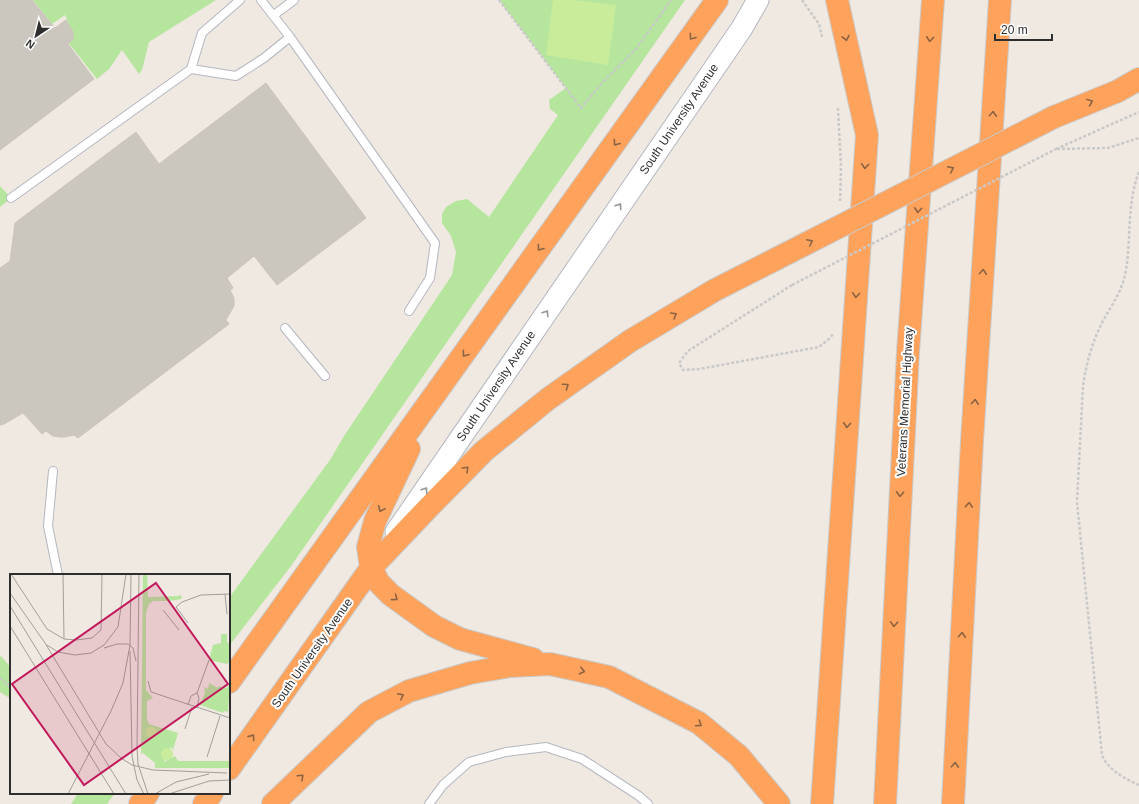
<svg xmlns="http://www.w3.org/2000/svg" width="1139" height="804" viewBox="0 0 1139 804" font-family="Arial,sans-serif">
  <style>
    .green { fill: #b6e59e }
    .pitch { fill: #c9ec9a }
    .building { fill: #cbc7bf; stroke: #cbc5ba }
    .lines { fill: none; stroke-linecap: round; stroke-linejoin: round }
    .lane-casing { stroke: #b4b7c1; stroke-width: 10 }
    .secondary-casing { stroke: #b4b7c1; stroke-width: 23 }
    .highway-casing { stroke: #c9c9c9; stroke-width: 24 }
    .path { stroke: #c9c9c9; stroke-width: 2.5; stroke-dasharray: 3 2; stroke-linecap: butt }
    .lane { stroke: #fff; stroke-width: 8 }
    .secondary { stroke: #fff; stroke-width: 21 }
    .highway { stroke: #ffa35c; stroke-width: 22 }
    .highway-bridge-casing { stroke: #c9c9c9; stroke-width: 24; stroke-linecap: butt }
    .path-bridge { stroke: #c9c9c9; stroke-width: 2.5; stroke-dasharray: 3 2; stroke-linecap: butt }
    .highway-bridge { stroke: #ffa35c; stroke-width: 22 }
    .oneway { stroke: #8c6343 }
    .oneway2 { stroke: #969696 }
    .labels { text-anchor: middle; dominant-baseline: central; stroke-width: 4; stroke-linejoin: round; paint-order: stroke }
    .street-label { font-size: 12px; fill: #2e2e2e; stroke: #fff }
    .inset-road { fill: none; stroke: #a29e99; stroke-width: 1 }
    .view { fill: #c2185b; fill-opacity: 0.15; stroke: #c2185b; stroke-width: 2 }
    .inset-edge { fill: none; stroke: #2e2e2e; stroke-width: 2 }
  </style>
  <rect width="100%" height="100%" fill="#efe9e1"/>
  <path class="green" d="M33,0H216L149,42L142,70L139,74L122,50L109,69L97,79L67,41L73,35L65,15L52,24Z
    M499,0H685L291,566L229,646V598L330,460L344,436L452,275L456,252L451,236L442,223V214L446,207L456,201L467,199L489,217L558,115L550,109L549,100L566,88Z
    M0,186L11,198L0,207Z
    M0,656L2,657L11,668V699L0,692Z
    M78,793H115L107,804H71Z"/>
  <path class="pitch" d="M553,0H572L616,5L608,65L546,55Z"/>
  <path class="building" d="M0,0H32L55,28L66,20L73,32V39L68,44L94,79L0,150Z
    M266,83L366,218L277,285L254,256L227,278L233,288L230,290L234,298V306L226,320L229,324L78,438L74,435L65,437H59L53,436L46,431L42,434L23,413L4,424L0,425V268L10,261L15,223L136,132L159,164Z"/>
  <g class="lines">
    <defs>
      <path id="lane" d="M261,0L290,37L435,243L430,278L409,311
        M274,15L294,0
        M191,69L236,76L264,58L290,37
        M11,198L191,69L202,33L240,0
        M285,328L325,376
        M53,471L48,526L58,575
        M429,804L443,785L469,762L506,752L546,747L582,759L639,796L648,804"/>
      <path id="secondary" d="M396,532L742,28L758,0"/>
      <path id="highway" d="M1054,117L1118,91L1139,79
        M409,449L375,521L368,547L371,568L379,583L391,595L434,626L460,639L533,659
        M229,682L717,0
        M229,769L371,568L429,507L484,451L548,399L630,341L715,290L776,259
        M140,804L148,793
        M204,804L212,793
        M273,804L369,712L409,691L470,673L510,666L550,664L609,677L699,723L739,756L779,804
        M822,804L867,135L837,0
        M885,804L908,352L933,0
        M953,804L972,441L1000,0"/>
    </defs>
    <use href="#lane" class="lane-casing"/>
    <use href="#secondary" class="secondary-casing"/>
    <use href="#highway" class="highway-casing"/>
    <path class="path" d="M499,0L581,108L602,83L636,49L671,0
      M802,0L819,24L822,37
      M838,108L841,167L840,203
      M1056,149L1139,112
      M1057,149L1108,148L1139,138
      M1139,172C1126,204 1132,241 1125,275C1121,294 1108,310 1100,327C1091,346 1086,365 1083,386L1077,502L1102,755C1107,769 1125,779 1139,785
      M792,285L688,351L679,363L683,370L699,369L819,347L829,339L833,334
      M0,678L11,688"/>
    <use href="#lane" class="lane"/>
    <use href="#secondary" class="secondary"/>
    <use href="#highway" class="highway"/>
    <defs>
      <path id="highway-bridge" d="M776,259L1054,117"/>
    </defs>
    <use href="#highway-bridge" class="highway-bridge-casing"/>
    <path class="path-bridge" d="M792,285L1056,149"/>
    <use href="#highway-bridge" class="highway-bridge"/>
  </g>
  <defs><path id="oneway-chevron" d="M-2-3.5L2.5 0L-2 3.5" fill="none" stroke-width="1.6" stroke-linecap="round" stroke-linejoin="round"/></defs>
  <g class="oneway">
    <use href="#oneway-chevron" transform="translate(692 37) rotate(126)"/>
    <use href="#oneway-chevron" transform="translate(846 38) rotate(78)"/>
    <use href="#oneway-chevron" transform="translate(930 39) rotate(94)"/>
    <use href="#oneway-chevron" transform="translate(1090 102) rotate(-22)"/>
    <use href="#oneway-chevron" transform="translate(993 114) rotate(-86)"/>
    <use href="#oneway-chevron" transform="translate(616 143) rotate(126)"/>
    <use href="#oneway-chevron" transform="translate(865 166) rotate(94)"/>
    <use href="#oneway-chevron" transform="translate(951 169) rotate(-27)"/>
    <use href="#oneway-chevron" transform="translate(918 210) rotate(94)"/>
    <use href="#oneway-chevron" transform="translate(810 242) rotate(-27)"/>
    <use href="#oneway-chevron" transform="translate(540 248) rotate(126)"/>
    <use href="#oneway-chevron" transform="translate(983 272) rotate(-86)"/>
    <use href="#oneway-chevron" transform="translate(856 295) rotate(94)"/>
    <use href="#oneway-chevron" transform="translate(674 315) rotate(-31)"/>
    <use href="#oneway-chevron" transform="translate(465 354) rotate(126)"/>
    <use href="#oneway-chevron" transform="translate(566 386) rotate(-35)"/>
    <use href="#oneway-chevron" transform="translate(975 402) rotate(-86)"/>
    <use href="#oneway-chevron" transform="translate(847 425) rotate(94)"/>
    <use href="#oneway-chevron" transform="translate(466 469) rotate(-45)"/>
    <use href="#oneway-chevron" transform="translate(900 494) rotate(93)"/>
    <use href="#oneway-chevron" transform="translate(969 505) rotate(-87)"/>
    <use href="#oneway-chevron" transform="translate(381 509) rotate(115)"/>
    <use href="#oneway-chevron" transform="translate(395 598) rotate(37)"/>
    <use href="#oneway-chevron" transform="translate(894 624) rotate(93)"/>
    <use href="#oneway-chevron" transform="translate(962 635) rotate(-87)"/>
    <use href="#oneway-chevron" transform="translate(582 671) rotate(13)"/>
    <use href="#oneway-chevron" transform="translate(401 696) rotate(-27)"/>
    <use href="#oneway-chevron" transform="translate(699 724) rotate(34)"/>
    <use href="#oneway-chevron" transform="translate(252 737) rotate(-55)"/>
    <use href="#oneway-chevron" transform="translate(955 765) rotate(-87)"/>
    <use href="#oneway-chevron" transform="translate(301 777) rotate(-43)"/>
  </g>
  <g class="oneway2">
    <use href="#oneway-chevron" transform="translate(619 206) rotate(-56)"/>
    <use href="#oneway-chevron" transform="translate(546 313) rotate(-56)"/>
    <use href="#oneway-chevron" transform="translate(425 490) rotate(-56)"/>
  </g>
  <g class="labels">
    <g class="street-label">
      <text transform="translate(679 119) rotate(-56)">South University Avenue</text>
      <text transform="translate(496 386) rotate(-56)">South University Avenue</text>
      <text transform="translate(905 402) rotate(-87)">Veterans Memorial Highway</text>
      <text transform="translate(312 653) rotate(-55)">South University Avenue</text>
    </g>
  </g>
  <g transform="translate(10 574)">
    <rect width="220" height="220" fill="#efe9e1"/>
    <path d="M133,0H137L138,23L169,22V20L172,23L171,25L159,27H143L139,30L136,39V116L143,124L137,127V145L139,150L168,159L163,176L161,173L154,188L165,182L168,187H220V194H145V189L133,179L131,180ZM211,60H217V68L220,70V87L217,90L199,86L203,71L211,69ZM199,109L208,114L209,112L217,114L220,109L218,138L214,137L213,139L190,131L195,118L194,113L198,115Z" fill="#b6e59e"/>
    <path d="M135.5 158a5.5 5.5 0 1 1 11 0a5.5 5.5 0 1 1-11 0ZM151 180a6 6 0 1 1 12 0a6 6 0 1 1-12 0Z" fill="#c9ec9a"/>
    <path class="inset-road" d="M1,0L37,55L54,65L66,66L82,64L91,56L92,0M53,0L54,65M129,0L127,173L128,190L138,220M0,19L35,69L96,170L111,184L122,191L143,196L217,199M215,20L217,40M0,32L116,220M153,36L169,56M178,49L166,33L172,28L191,21L220,20M0,52L104,220M37,71L48,78L65,81L81,79L94,71L108,53L116,0M94,74L107,70H118L123,74L126,87M120,77L122,182L127,206L134,220M138,107L141,118L220,144M178,131L181,122L187,119M187,134L189,124L187,119L199,86M175,155L182,133M197,183L210,142M58,220L101,137L113,109L120,71L121,0M145,220L166,208L199,200M159,220L199,207L220,206"/>
    <path class="view" d="M146,9L218,110L74,211L2,110Z"/>
    <rect width="220" height="220" class="inset-edge"/>
  </g>
  <g transform="translate(36 36) rotate(215)" stroke="#ffffff" stroke-width="3" paint-order="stroke">
  <path d="M0-3L7 15L0 10L-7 15Z" fill="#2e2e2e"/>
  <text y="-6" font-size="11" font-weight="bold" text-anchor="middle" fill="#2e2e2e">N</text>
  </g>
  <path d="M995 34v6h57v-6" fill="none" stroke="#2e2e2e" stroke-width="2"/>
  <text x="1001" y="34" font-size="12" fill="#2e2e2e" stroke="#ffffff" stroke-width="3" paint-order="stroke">20 m</text>
</svg>
